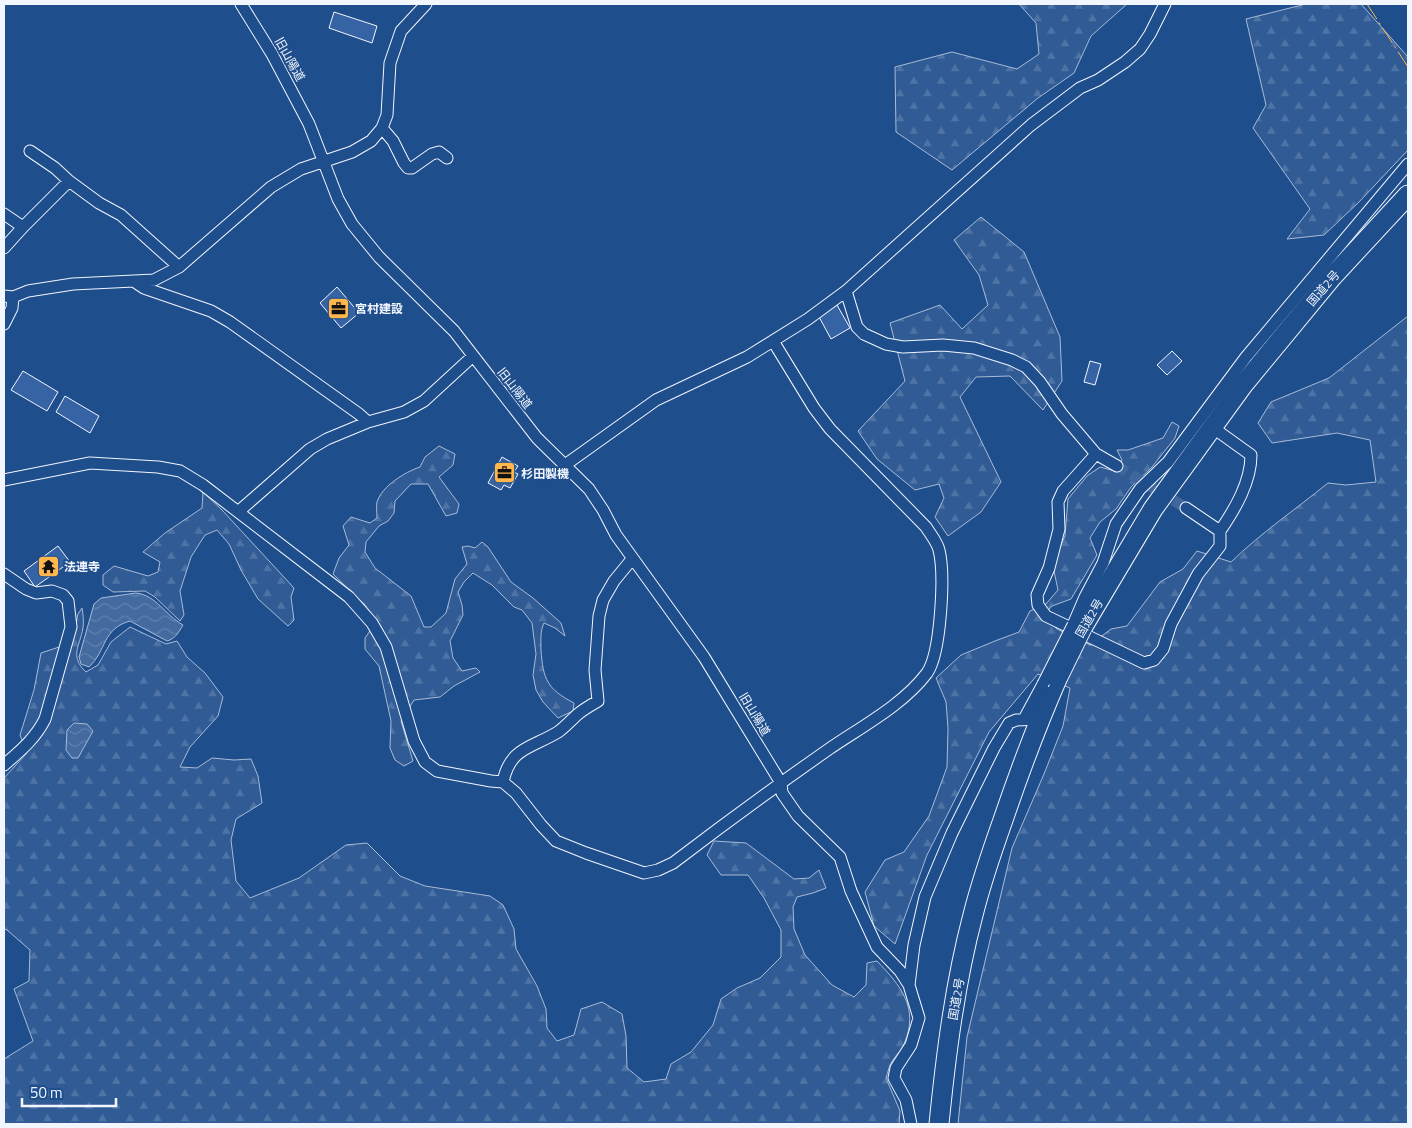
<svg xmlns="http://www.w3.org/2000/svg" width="1412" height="1128" viewBox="0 0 1412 1128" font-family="'Titillium Web','Noto Sans JP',sans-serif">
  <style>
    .forest { fill: url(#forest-firs); stroke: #a8bbd7 }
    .water { fill: url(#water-waves); stroke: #a8bbd7 }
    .building { fill: #3563a3; stroke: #f2f6ff }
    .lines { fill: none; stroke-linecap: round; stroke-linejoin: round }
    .minor-tunnel { stroke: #3f679d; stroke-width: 11; stroke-dasharray: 11 5.5; stroke-linecap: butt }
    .minor-casing { stroke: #f2f6ff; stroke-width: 13 }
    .trunk-casing { stroke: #f2f6ff; stroke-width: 21 }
    .minor { stroke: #1f4e8c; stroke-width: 11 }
    .trunk { stroke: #1f4e8c; stroke-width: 19 }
    .minor-bridge-casing { stroke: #f2f6ff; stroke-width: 13; stroke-linecap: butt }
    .trunk-bridge-casing { stroke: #f2f6ff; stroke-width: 21; stroke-linecap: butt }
    .minor-bridge { stroke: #1f4e8c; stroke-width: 11 }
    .trunk-bridge { stroke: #1f4e8c; stroke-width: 19 }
    .power { stroke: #ffb74d; stroke-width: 1; stroke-dasharray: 18 4 2.5 4; stroke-linecap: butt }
    .labels { text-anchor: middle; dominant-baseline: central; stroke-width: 4; stroke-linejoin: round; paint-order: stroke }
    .street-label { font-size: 12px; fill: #f2f6ff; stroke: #1f4e8c }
    .poi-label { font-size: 12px; font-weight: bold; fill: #f2f6ff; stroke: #1f4e8c; text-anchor: start }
  </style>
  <defs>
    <pattern id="forest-firs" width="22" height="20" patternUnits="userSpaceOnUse" patternTransform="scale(1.25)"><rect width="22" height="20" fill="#305b95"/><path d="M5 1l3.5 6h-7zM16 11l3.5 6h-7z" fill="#4e73a5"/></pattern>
    <pattern id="water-waves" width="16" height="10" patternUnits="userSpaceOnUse" patternTransform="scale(1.25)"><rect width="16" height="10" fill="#446ba0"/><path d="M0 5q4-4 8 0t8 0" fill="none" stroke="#5f81ae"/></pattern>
  </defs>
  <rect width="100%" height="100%" fill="#1f4e8c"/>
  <path class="forest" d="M1019,4H1127L1091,36L1074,73L1038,98L952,170L896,132L895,67L952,52L1017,69L1039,54L1036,23Z
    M1306,4H1361L1408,57V150L1359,202L1324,235L1287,239L1310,209L1253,128L1266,105L1246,19Z
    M981,217L1024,252L1060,337L1062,381L1043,410L1010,376L976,377L960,397L1001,482L981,512L948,536L935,517L944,498L939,484L915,490L877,459L858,431L905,381L890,323L940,305L962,329L988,305L979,275L954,240Z
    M1408,316V1124H958L967,1037L1012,848L1044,774L1063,726L1070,688L1038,674L989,732L927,855L895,944L874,926L865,892L885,860L904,852L929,816L947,767L948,728L946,702L936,678L961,655L995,641L1019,632L1030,611L1046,604L1058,590L1054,571L1057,554L1065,536L1068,499L1087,476L1100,467L1115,471L1122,460L1117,450H1128L1163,438L1172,422L1179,426L1175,438L1152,467L1131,487L1116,509L1100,522L1090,538L1097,555L1071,599L1052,606L1043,616L1057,629L1090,645L1111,629L1127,626L1160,582L1183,569L1197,551L1231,562C1261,533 1296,509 1328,483L1346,485L1376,482L1370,440L1337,433L1272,443L1258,423L1271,402L1329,378Z
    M439,446L455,454L453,465L439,477L459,504L457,513L446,516L428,484H411L395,501L394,513L388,521L379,526L366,542L365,552L375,568L411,596L424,627H431L446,613L455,579L467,564L462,547L468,546L475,548L482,542L488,547L511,582L533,598L561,623L565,636L555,628L544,623C540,631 541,640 541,650C543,679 547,689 574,703L573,711L558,718L543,702L536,690L533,675L536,654L532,623L522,610L514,607L492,585L473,573L464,582L458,592L462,605L463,615L450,641L453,658L462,671L476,668L480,672L454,686L440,697L414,700L401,721L413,761L404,766L395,760L390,748L391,721L379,666L365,649V638L377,621L365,605L333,574L339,558L349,545L343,526L351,517L370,523L377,518C377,513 376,506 377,502C382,486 405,472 420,467L425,457Z
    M203,492L222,510L294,588L291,597L294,620L288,626L258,599L241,570L229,544L217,530L205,535L191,557L180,591L184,615L180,621L155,597L145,591L113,592L103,585V575L114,566L148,576L158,572L160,562L143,552L165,533L202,508Z
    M82,608C83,614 84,621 83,628C80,646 69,656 86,672L98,665L111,642L130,627L166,644L177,641L187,657L205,673L223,697L218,716L190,747L180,767L197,768L212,758L234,760L251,759L258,776L262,803L236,819L231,840L236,881L250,898L299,878L346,845L367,843L400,876L425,886L490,896L503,905L514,929L516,949L537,986L546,1009L547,1028L557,1041L574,1035L581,1009L602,1002L622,1014L626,1036L627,1068L644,1082L666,1079L671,1064L691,1052L713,1025L721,999L737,988L760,978L781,957V930L764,898L748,875H721L707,855L714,841L746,843L794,879L809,878L819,870L826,888L813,893L797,897L793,907L794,929L805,955L832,985L854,997L866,985L867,963L877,961C900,985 920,1008 904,1044C902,1050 896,1055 893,1060C889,1065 888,1072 886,1078L900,1111L899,1124H4V1059L33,1041L14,989L29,981L30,950L7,930L4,929V778L27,753L20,735L34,690L41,653L71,643L78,614Z"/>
  <path class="water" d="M136,593C156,595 165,615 183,625C179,632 175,639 167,641L130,621C102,629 107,650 89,667L81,664L79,657L94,604L101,598Z
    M74,723L87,724L93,731L78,758H72L66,750L67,730Z"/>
  <path class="building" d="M334,12L377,26L372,43L329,28Z
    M337,287L359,313L341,328L320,303Z
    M837,305L850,328L831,339L818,315Z
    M1172,351L1182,361L1167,375L1157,365Z
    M1090,361L1101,364L1095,385L1084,382Z
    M23,371L58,392L47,411L11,390Z
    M65,396L99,416L90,433L56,412Z
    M502,457L518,466L514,472L518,474L510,488L504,485L501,490L488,483Z
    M58,546L70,562L35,587L24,571Z"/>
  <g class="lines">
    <path class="minor-tunnel" d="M1117,466L1186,508"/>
    <defs>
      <path id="minor" d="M241,4L272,54L309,124L338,199L352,224L379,257L454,331L537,438L589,489L603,510L616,535L704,657L781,783L782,793L798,816L840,857L851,891L877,947L900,971L909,985L919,1018L911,1045L896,1068L894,1078L906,1100L911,1124
        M382,128L393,141L404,163L408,168H412L432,154L439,152L447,158
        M30,151L55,168L69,181L99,203L121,215L179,267
        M4,214L23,227
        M4,248L23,227L69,181
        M135,282L144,288L211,311L230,322L359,414L368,422
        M846,291L857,327L864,334L886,344L903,347L943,345L974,348L1012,360L1026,367L1040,382L1062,414L1096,454L1117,466
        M4,296L13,297L28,291L73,284L154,280L179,267L271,187L301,169L352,152L371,141L382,128L387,115L390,63L401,31L426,4
        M4,324L12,308L13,297
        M1096,454L1063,491L1058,502L1059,529L1049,568L1037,595L1038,605L1046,616L1144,663L1154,660L1163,649L1171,624L1198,574L1220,546V531
        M565,465L656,400L747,357L808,319L846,291L1031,125L1080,88L1098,80L1125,62L1140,49L1150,34L1165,4
        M4,480L90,463L158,467L180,471L203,485L349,597L372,623L386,647L414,741L425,762L437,771L491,781L503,782L516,793L541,825L556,841L586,853L644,873L658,870L673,863C724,824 776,786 829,749C861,727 903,705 927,673C941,653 945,574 939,550C937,542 931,535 926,527L830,429L814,408L773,341
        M1186,508L1220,531C1235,509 1251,482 1251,455L1212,427
        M238,512L310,449L327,439L368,422L404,412L424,401L473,356
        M4,574L26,589L36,593L52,591L63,595L68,601L71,627L45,719C35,739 20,751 4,765
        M1073,625L1085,597L1103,563L1116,524L1140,489L1168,462L1246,357L1408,164
        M1024,719L1043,684
        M503,782C510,747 532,748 558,732C565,727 571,720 578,714C584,709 591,705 598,701L595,670L599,616L603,600L614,581L632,559
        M909,985L914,945L925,897L952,833L994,748L1009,723L1016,720L1040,719"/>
      <path id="trunk" d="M1082,628L1153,509L1243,385L1332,277L1408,195
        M939,1124C946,1054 955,983 973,915C981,883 992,851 1003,820C1019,773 1037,725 1057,679"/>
    </defs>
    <use href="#minor" class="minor-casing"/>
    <use href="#trunk" class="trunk-casing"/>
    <use href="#minor" class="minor"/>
    <use href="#trunk" class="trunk"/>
    <defs>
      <path id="minor-bridge" d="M1043,684L1073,625"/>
      <path id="trunk-bridge" d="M1057,679L1082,628"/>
    </defs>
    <use href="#minor-bridge" class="minor-bridge-casing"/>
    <use href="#trunk-bridge" class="trunk-bridge-casing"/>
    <use href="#minor-bridge" class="minor-bridge"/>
    <use href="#trunk-bridge" class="trunk-bridge"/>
    <path class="power" d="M1367,4L1408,67"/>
  </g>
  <defs>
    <symbol id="office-square" viewBox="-11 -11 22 22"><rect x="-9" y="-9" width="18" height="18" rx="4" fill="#ffb74d" stroke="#1f4e8c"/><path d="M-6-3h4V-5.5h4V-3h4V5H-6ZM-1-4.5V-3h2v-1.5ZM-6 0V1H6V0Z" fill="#111"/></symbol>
    <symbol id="temple-square" viewBox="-11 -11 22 22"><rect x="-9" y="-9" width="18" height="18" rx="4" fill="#ffb74d" stroke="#1f4e8c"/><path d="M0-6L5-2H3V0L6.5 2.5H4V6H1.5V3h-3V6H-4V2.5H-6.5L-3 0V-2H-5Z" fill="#111"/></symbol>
  </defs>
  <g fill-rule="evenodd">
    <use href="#office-square" x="326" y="296" width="25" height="25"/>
    <use href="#office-square" x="492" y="460" width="25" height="25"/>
    <use href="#temple-square" x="36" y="554" width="25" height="25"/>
  </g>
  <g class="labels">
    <g class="street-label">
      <text transform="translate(290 59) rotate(61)">旧山陽道</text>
      <text transform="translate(1323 288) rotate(-49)">国道2号</text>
      <text transform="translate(515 388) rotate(52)">旧山陽道</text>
      <text transform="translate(1089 618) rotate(-60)">国道2号</text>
      <text transform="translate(755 714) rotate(59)">旧山陽道</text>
      <text transform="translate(956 999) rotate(-80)">国道2号</text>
    </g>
    <g class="poi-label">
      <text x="355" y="308">宮村建設</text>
      <text x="521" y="473">杉田製機</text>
      <text x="64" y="566">法連寺</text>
    </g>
  </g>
  <rect width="1412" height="1128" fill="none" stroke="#f2f6ff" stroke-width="10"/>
  <path d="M22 1098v8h94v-8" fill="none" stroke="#f2f6ff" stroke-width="2.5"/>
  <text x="30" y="1098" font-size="15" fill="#f2f6ff" stroke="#1f4e8c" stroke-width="4" paint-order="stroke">50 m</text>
</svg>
